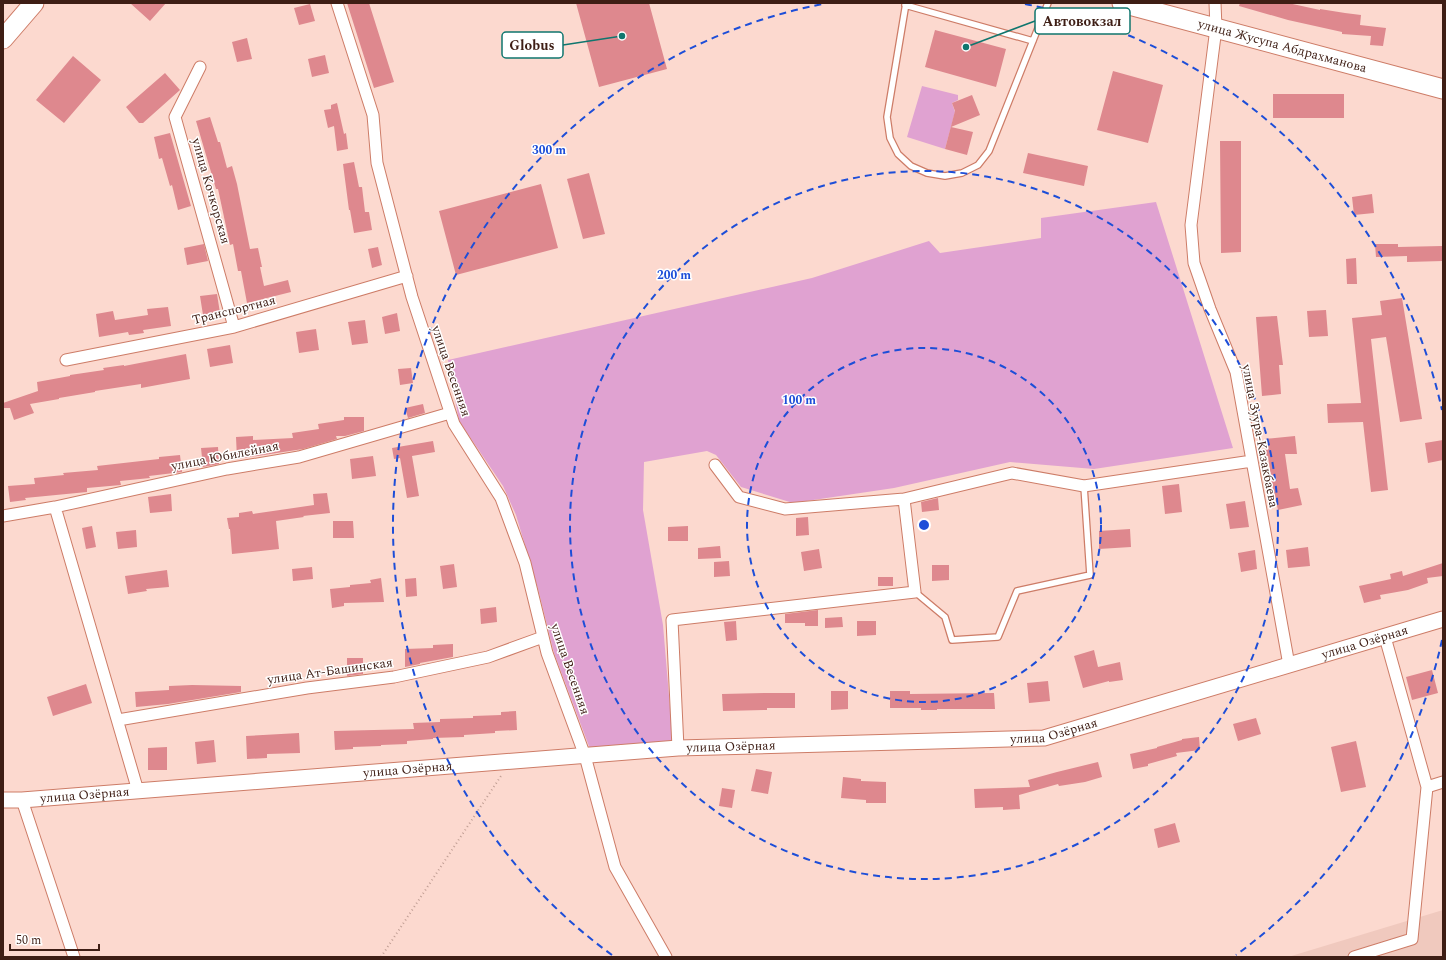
<svg xmlns="http://www.w3.org/2000/svg" width="1446" height="960" viewBox="0 0 1446 960" font-family="Spectral,serif">
  <style>
    .built { fill: #f0c9be }
    .green { fill: #e0a2d1 }
    .building { fill: #de888e }
    .lines { fill: none; stroke-linecap: round; stroke-linejoin: round }
    .lane-casing { stroke: #cd7c67; stroke-width: 8 }
    .street-casing { stroke: #cd7c67; stroke-width: 13 }
    .secondary-casing { stroke: #cd7c67; stroke-width: 17 }
    .highway-casing { stroke: #cd7c67; stroke-width: 21 }
    .path { stroke: #c09e94; stroke-width: 2; stroke-dasharray: 1 3; stroke-linecap: butt }
    .lane { stroke: #fff; stroke-width: 5.5 }
    .street { stroke: #fff; stroke-width: 11 }
    .secondary { stroke: #fff; stroke-width: 15 }
    .highway { stroke: #fff; stroke-width: 19 }
    .ring { fill: none; stroke: #1d4ed8; stroke-width: 2; stroke-dasharray: 7 5 }
    .labels { text-anchor: middle; dominant-baseline: central; stroke-width: 3; stroke-linejoin: round; paint-order: stroke }
    .street-label { font-size: 13px; fill: #3e1e15; stroke: #fff }
    .centre { fill: #1d4ed8; stroke: #fff; stroke-width: 2 }
    .ring-label { font-size: 12px; text-anchor: middle; font-weight: bold; fill: #1d4ed8; stroke: #fff; stroke-width: 3; stroke-linejoin: round; paint-order: stroke }
    .leader { fill: none; stroke: #0f766e; stroke-width: 1.5 }
    .callout-dot { fill: #0f766e; stroke: #fff; stroke-width: 1.5 }
    .callout { fill: #fff; stroke: #0f766e; stroke-width: 1.5 }
    .callout-label { font-size: 14px; text-anchor: middle; font-weight: bold; fill: #3e1e15 }
  </style>
  <rect width="100%" height="100%" fill="#fcd9cf"/>
  <path class="built" d="M1443,910V957H1288Z"/>
  <path class="green" d="M922,86L958,95V100L952,103L955,112L945,149L907,137Z
    M1156,202L1233,448L1094,469L1010,462L894,488L793,503L741,487L716,455L707,451L644,462L643,510L663,625L673,743L590,749L554,653L538,589L516,515L503,486L459,421L448,360L812,278L929,241L940,253L1041,238V218Z"/>
  <path class="building" d="M130,3H166L150,21Z
    M347,3H369L394,82L374,88Z
    M576,3H649L667,69L599,87Z
    M1240,3H1288L1320,10V9L1345,13L1361,15L1360,25L1386,28L1383,46L1370,45L1371,36L1342,34V32L1288,20L1239,6Z
    M310,4L315,21L299,25L294,8Z
    M935,30L1006,49L996,87L925,67Z
    M247,38L252,59L237,62L232,42Z
    M325,55L329,73L312,77L308,59Z
    M73,56L101,80L64,123L36,100Z
    M1113,71L1163,85L1148,143L1097,130Z
    M165,73L180,90L143,123H139L126,107Z
    M1273,94H1344V118H1273Z
    M972,95L980,115L951,127L973,132L967,155L945,149L955,111L952,103Z
    M337,103L344,134L346,133L348,149L337,151L334,126L328,128L324,110L331,109V105Z
    M210,117L218,142H220L227,168L232,166L237,184L250,249L258,248L262,267H260L264,286L288,280L291,292L247,303L241,271H238L233,244L230,245L218,189H216L196,121Z
    M170,133L191,206L178,210L172,185L170,186L162,158L159,159L154,137Z
    M1220,141H1241V252L1221,253Z
    M1028,153L1088,166L1084,186L1023,173Z
    M354,162L359,187H362L365,212H369L372,230L354,233L350,210H349L343,164Z
    M589,173L605,234L583,239L567,179Z
    M541,184L558,248L456,275L439,211Z
    M1372,194L1374,213L1354,215L1352,197Z
    M204,244L208,261L187,265L184,248Z
    M1375,244H1398V247L1442,246L1443,261L1407,262V256L1376,257Z
    M378,247L382,265L372,268L368,249Z
    M1356,258L1357,284H1347L1346,259Z
    M217,294L220,313L203,315L200,296Z
    M1402,298L1422,419L1400,422L1386,337L1371,339L1388,490L1371,492L1363,422L1328,423L1327,404L1361,403L1352,318L1382,315L1380,301Z
    M168,307L171,326L143,330L144,333L129,335L128,332L99,337L96,314L113,311L115,320L148,315L147,309Z
    M1326,310L1328,336L1309,337L1307,311Z
    M397,313L400,331L385,334L382,317Z
    M1277,316L1283,365H1279L1281,394L1262,396L1256,317Z
    M365,320L368,343L352,345L348,322Z
    M316,329L319,350L299,353L296,332Z
    M230,345L233,363L210,367L207,349Z
    M186,354L190,379L141,388V384L95,391V392L59,398V399L30,404L34,413L14,420L10,408H4L3,403L38,391L37,382L70,376V375L104,370L103,368L124,365V366Z
    M411,368L413,383L400,385L398,369Z
    M423,404L425,413L408,418L405,408Z
    M344,417H364V431L345,436H336L337,439L303,449L237,459L236,437L253,436V440L293,438L292,433L319,429L318,424L344,420Z
    M1295,436L1297,454H1285L1290,489L1298,488L1302,505L1278,510L1272,484L1268,456H1266L1265,439Z
    M1443,440V460L1428,463L1425,443Z
    M433,441L435,452L412,456L419,496L407,498L400,458L394,459L392,448Z
    M218,447L219,464L203,467L201,448Z
    M180,455L182,472L149,476L150,478L120,481L121,485L87,488V492L25,498L26,500L10,502L8,486L35,484L34,478L64,475L63,473L98,470L97,466L159,459V457Z
    M373,456L376,476L352,479L350,459Z
    M1179,484L1182,512L1165,514L1162,486Z
    M327,493L330,513L303,516L304,517L276,521L279,549L232,554L230,529H229L227,518L239,517V513L252,511L253,514L314,505L313,494Z
    M171,494L172,511L150,513L148,497Z
    M938,498L939,510L922,512L921,502Z
    M1245,501L1249,527L1230,529L1226,504Z
    M808,517L809,535L796,536V518Z
    M333,521H353L354,538H333Z
    M92,526L96,547L86,549L82,528Z
    M688,526V541H668V527Z
    M1130,529L1131,547L1099,549V531Z
    M136,530L137,547L118,549L116,532Z
    M720,546L721,558L698,559V548Z
    M1308,547L1310,566L1288,568L1286,550Z
    M819,549L822,568L804,571L801,552Z
    M1255,550L1257,569L1241,572L1238,553Z
    M729,561L730,576L714,577V562Z
    M1443,563V576L1427,578L1428,583L1408,590L1380,595L1381,599L1364,603L1359,586L1391,579L1390,574L1402,571L1403,576Z
    M454,564L457,587L443,589L440,566Z
    M932,565H949V580L932,581Z
    M312,567L313,579L293,581L292,569Z
    M167,570L169,587L146,589L147,591L128,594L125,576Z
    M878,577H893V586H878Z
    M381,578L384,602L344,603V606L332,608L330,589L350,587V585L371,583L370,580Z
    M416,578L417,596L406,597L405,579Z
    M496,607L497,622L481,624L480,609Z
    M818,610V626H805V623H785V614Z
    M842,617L843,627L825,628V618Z
    M736,621L737,640L726,641L724,622Z
    M857,621H876V635L857,636Z
    M453,644V657L420,663V664L405,667V649L433,648V645Z
    M1094,650L1098,667L1120,662L1123,680L1109,682V681L1083,688L1074,656Z
    M347,658H363V674L347,676Z
    M1432,670L1438,693L1412,700L1406,677Z
    M1048,681L1050,701L1029,703L1027,683Z
    M86,684L92,703L53,716L47,697Z
    M192,685L241,686V692L168,704L136,707L135,692L169,690V686Z
    M831,691H848V709L831,710Z
    M890,691H910V694L994,693L995,709H937V710H921V708H890Z
    M767,693H795V708H767V710L723,711L722,694Z
    M516,711L517,730L495,731V733L464,735V737L433,738V739L407,741V744L381,745V746L353,747V749L335,750L334,731L414,729L413,723L440,722V719L473,718V716L501,715V712Z
    M1256,718L1261,734L1238,741L1233,724Z
    M299,733L300,753L267,754V758L247,759L246,736Z
    M1199,737L1200,750L1176,753L1177,756L1148,764V766L1133,769L1130,754L1157,748V747L1182,740V739Z
    M214,740L216,762L197,764L195,742Z
    M1356,741L1366,787L1341,792L1331,747Z
    M167,747V770H148V748Z
    M1098,762L1102,777L1085,782L1059,786L1058,784L1019,795L1020,809L1003,810V807L975,808L974,789L1030,787L1028,780L1057,772Z
    M756,769L772,772L768,794L751,791Z
    M843,777L861,779V781L886,782V803H866V800L841,798Z
    M722,788L735,790L732,808L719,806Z
    M1175,823L1180,842L1158,848L1154,829Z"/>
  <g class="lines">
    <defs>
      <path id="lane" d="M906,3L887,117L890,138L898,154L911,166L927,173L945,176L962,173L978,165L989,151L1048,3
        M905,5L1033,41
        M915,592L945,617L952,640L998,637L1017,591L1090,575L1084,486"/>
      <path id="street" d="M337,3L373,115L377,163L412,297L454,424L501,498L525,563L547,653L585,756L615,867L666,957
        M1215,3L1216,28L1191,225L1194,263L1210,309L1236,372L1289,665
        M200,67L175,117L234,327
        M66,360L234,327L407,276
        M715,465L739,497L785,509L904,499L1012,473L1084,486L1252,461
        M55,507L138,791
        M3,516L55,507L227,469L299,457L450,413
        M118,720L307,688L394,677L488,657L543,637
        M678,748L672,620L915,592L904,499
        M1427,787L1443,782
        M22,800L74,957
        M1354,957L1412,939L1427,787L1385,637"/>
      <g id="secondary">
        <path id="s1" d="M3,800H22L678,748L1044,738L1443,619"/>
      </g>
      <g id="highway">
        <path id="s2" d="M1122,3L1443,89"/>
        <path d="M3,39L34,3"/>
      </g>
    </defs>
    <use href="#lane" class="lane-casing"/>
    <use href="#street" class="street-casing"/>
    <use href="#secondary" class="secondary-casing"/>
    <use href="#highway" class="highway-casing"/>
    <path class="path" d="M381,957L501,776"/>
    <use href="#lane" class="lane"/>
    <use href="#street" class="street"/>
    <use href="#secondary" class="secondary"/>
    <use href="#highway" class="highway"/>
  </g>
  <g class="ring">
    <circle cx="924" cy="525" r="177"/>
    <circle cx="924" cy="525" r="354"/>
    <path d="M1442 640A531 531 0 0 1 1236 955M612 955A531 531 0 0 1 823 4M1025 4A531 531 0 0 1 1442 410"/>
  </g>
  <g class="labels">
    <g class="street-label">
      <text stroke="none"><textPath href="#s2" startOffset="166">улица Жусупа Абдрахманова</textPath></text>
      <text transform="translate(211 191) rotate(74)">улица Кочкорская</text>
      <text transform="translate(234 310) rotate(-14)">Транспортная</text>
      <text transform="translate(451 371) rotate(71)">улица Весенняя</text>
      <text transform="translate(1260 436) rotate(79)">улица Зуура-Казакбаева</text>
      <text transform="translate(225 456) rotate(-11)">улица Юбилейная</text>
      <text stroke="none"><textPath href="#s1" startOffset="1378">улица Озёрная</textPath></text>
      <text transform="translate(570 669) rotate(71)">улица Весенняя</text>
      <text transform="translate(330 671) rotate(-8)">улица Ат-Башинская</text>
      <text stroke="none"><textPath href="#s1" startOffset="1054">улица Озёрная</textPath></text>
      <text stroke="none"><textPath href="#s1" startOffset="730">улица Озёрная</textPath></text>
      <text stroke="none"><textPath href="#s1" startOffset="406">улица Озёрная</textPath></text>
      <text stroke="none"><textPath href="#s1" startOffset="82">улица Озёрная</textPath></text>
    </g>
  </g>
  <circle cx="924" cy="525" r="6" class="centre"/>
  <g class="ring-label">
    <text x="549" y="154">300 m</text>
    <text x="674" y="279">200 m</text>
    <text x="799" y="404">100 m</text>
  </g>
  <path class="leader" d="M966 47L1035 21M622 36L563 45"/>
  <g class="callout-dot">
    <circle cx="966" cy="47" r="4"/>
    <circle cx="622" cy="36" r="4"/>
  </g>
  <g class="callout">
    <rect x="1035" y="8" width="95" height="26" rx="4"/>
    <rect x="502" y="32" width="61" height="26" rx="4"/>
  </g>
  <g class="callout-label">
    <text x="1082" y="26">Автовокзал</text>
    <text x="532" y="50">Globus</text>
  </g>
  <rect width="1446" height="960" fill="none" stroke="#3e1e15" stroke-width="8"/>
  <path d="M10 944v6h89v-6" fill="none" stroke="#3e1e15" stroke-width="2"/>
  <text x="16" y="944" font-size="12" fill="#3e1e15" stroke="#ffffff" stroke-width="3" paint-order="stroke">50 m</text>
</svg>
